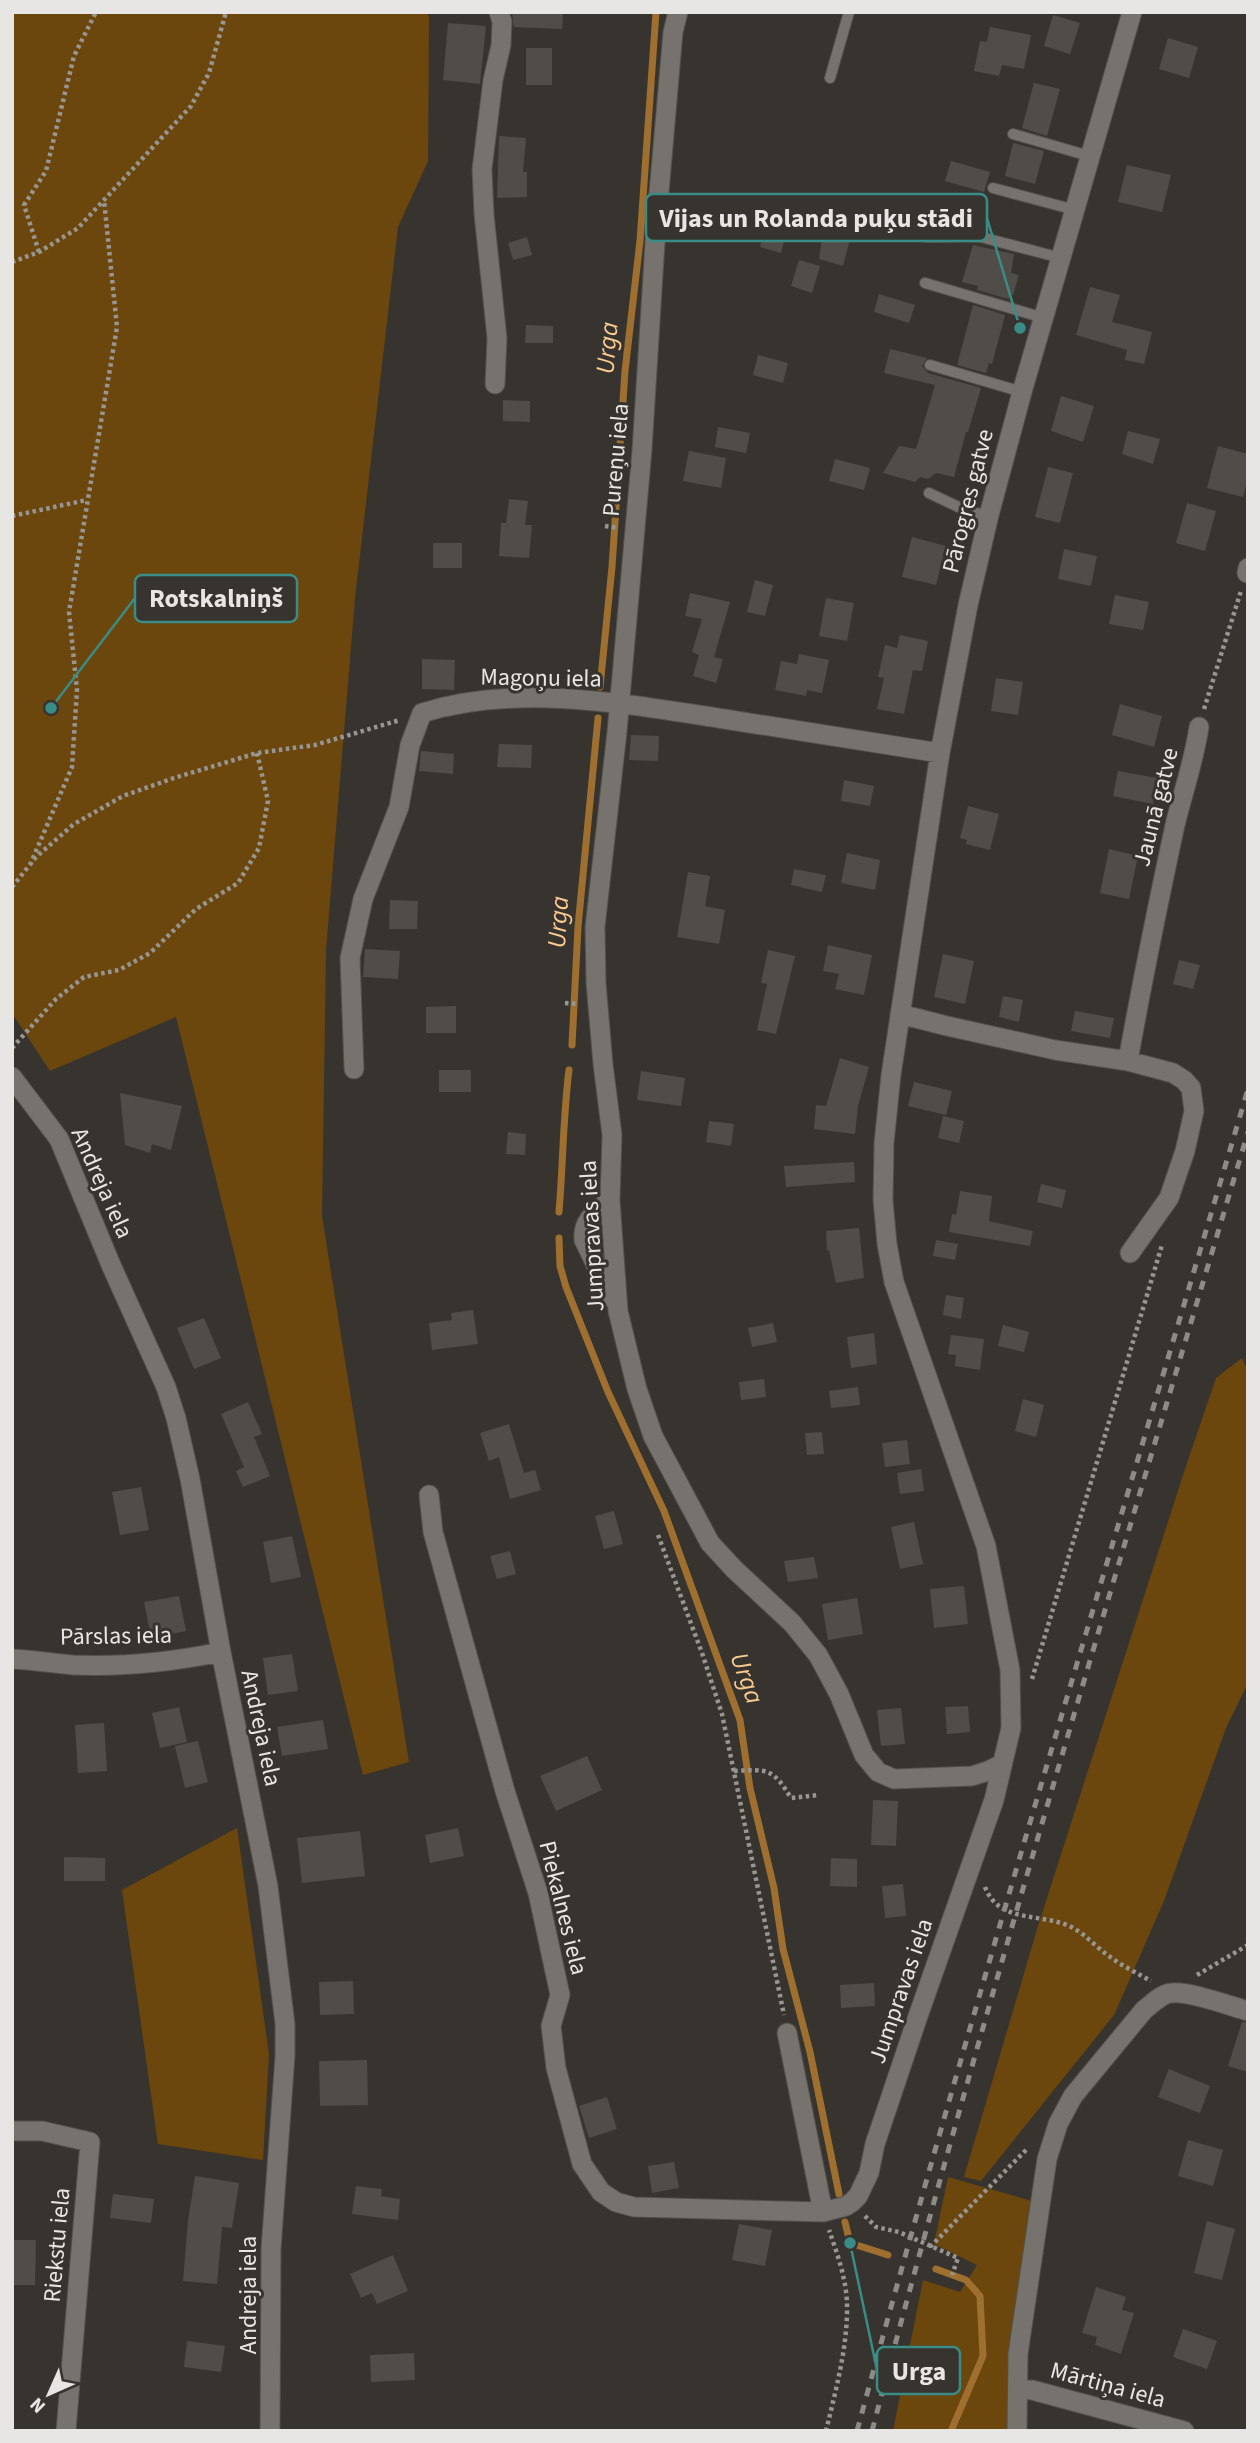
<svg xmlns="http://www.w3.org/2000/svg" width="1260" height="2443" viewBox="0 0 1260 2443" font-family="'Source Sans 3',sans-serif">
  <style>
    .green { fill: #6b460d }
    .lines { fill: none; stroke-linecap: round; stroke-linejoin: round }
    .stream { stroke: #9e6f2e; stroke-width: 7 }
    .building { fill: #504c48 }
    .service-casing { stroke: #53514d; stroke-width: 12 }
    .minor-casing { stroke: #53514d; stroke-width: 21 }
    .path { stroke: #989693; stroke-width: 4.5; stroke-dasharray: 3.5 3.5; stroke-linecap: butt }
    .service { stroke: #76726d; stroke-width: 10 }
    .minor { stroke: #76726d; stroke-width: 19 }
    .rail { stroke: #8d8a87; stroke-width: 5; stroke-dasharray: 9 9; stroke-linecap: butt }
    .labels { text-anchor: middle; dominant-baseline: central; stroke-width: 6; stroke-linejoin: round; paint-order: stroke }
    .street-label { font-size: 24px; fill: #e8e6e4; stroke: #373430 }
    .water-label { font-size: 26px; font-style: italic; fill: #fbca8f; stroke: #373430 }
    .leader { fill: none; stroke: #3a8c86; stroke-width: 2.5 }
    .callout-dot { fill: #3a8c86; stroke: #373430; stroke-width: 2.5 }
    .callout { fill: #373430; stroke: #3a8c86; stroke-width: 2.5 }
    .callout-label { font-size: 26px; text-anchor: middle; font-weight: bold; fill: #e8e6e4 }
  </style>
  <rect width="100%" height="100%" fill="#373430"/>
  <path class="green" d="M12,12H427L429,17L428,161L398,227L355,598L326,950L322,1216L409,1762L363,1775L176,1017L50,1071L12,1013Z
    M1242,1358L1248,1372V1683L1226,1728L1164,1901L1114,2015L981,2181L964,2177L1038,1926L1184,1472L1216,1378Z
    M237,1828L269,2054L263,2160L158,2144L122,1890Z
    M948,2177L1032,2201L1008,2358L1007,2431H893L923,2280L960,2292L977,2265L934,2244Z"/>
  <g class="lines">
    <path class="stream" d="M600,687L612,567L625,371L640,241L656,12
      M572,1045L578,927L598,718
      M559,1212C563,1165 563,1117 569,1070
      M559,1238L560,1266L566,1287L608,1392L664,1511L740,1720L750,1788L774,1888L783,1949L810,2052L839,2194
      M845,2222L850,2243L888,2255
      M936,2269L966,2280L980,2296L983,2356L951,2431"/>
  </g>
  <path class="building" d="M512,12H563L562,29L514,27Z
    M1053,15L1080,23L1070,54L1044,46Z
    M448,23L486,26L480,84L443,80Z
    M990,27L1031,35L1024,69L1002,65L999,76L974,71L980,41L987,42Z
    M1168,38L1198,47L1189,78L1159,69Z
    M526,48H552V85H526Z
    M1034,83L1060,89L1047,136L1022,128Z
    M499,136L526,138L523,172H527V197L497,198Z
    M1013,143L1044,151L1035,184L1005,176Z
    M951,161L990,172L984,192L945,181Z
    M1127,165L1171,175L1162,212L1118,202Z
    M774,193L795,199L781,253L760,247Z
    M831,216L854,224L843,266L819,259L823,230Z
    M527,237L532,255L513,260L508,243Z
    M973,245L1014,254L1011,273L1019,275L1013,295H1010L1009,299L977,290L978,286L962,282Z
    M799,260L820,266L812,293L791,286Z
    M1090,287L1120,295L1112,322L1152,332L1144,364L1125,360L1127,350L1076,335Z
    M879,294L915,305L909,323L874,312Z
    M973,305L1005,315L992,364L989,363L986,373L957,365Z
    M526,325L553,326V343H525Z
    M890,349L927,358L922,366L928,373L981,388L968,432H966L954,477L936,473L928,479L920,477L915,482L883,473L899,446L916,449L935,385L884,373Z
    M758,355L788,363L783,383L753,375Z
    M1061,396L1094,406L1083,442L1051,431Z
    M503,400L530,401V422L503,421Z
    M718,427L750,433L746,453L715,447Z
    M1128,431L1160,439L1153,464L1122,454Z
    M1218,446L1248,454V479L1243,497L1207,488Z
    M689,451L726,458L721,488L683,481Z
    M835,459L870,468L864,490L829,481Z
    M1048,467L1073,473L1060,523L1035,517Z
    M509,499L528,501L525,525H532L529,558L499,556L501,523H506Z
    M1187,503L1216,511L1205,551L1176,543Z
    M912,537L946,546L936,585L902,577Z
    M433,543H462V568H433Z
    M1064,549L1097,556L1091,586L1058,579Z
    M755,580L773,585L765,616L747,612Z
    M690,593L730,602L714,657L723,659L716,683L693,676L699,655L692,652L702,619L685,616Z
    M1115,595L1149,602L1143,630L1109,624Z
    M826,598L854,603L847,641L819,636Z
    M900,635L928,641L922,671L913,670L904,714L877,709L884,678L878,677L885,645L897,648Z
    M799,654L829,660L822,693L807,690L806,696L775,690L781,661L797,664Z
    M422,659L455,660L454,690L422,689Z
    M996,678L1023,682L1018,715L991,711Z
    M1120,704L1162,716L1154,747L1112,735Z
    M631,735L659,736L658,761L629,760Z
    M499,744L532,745L531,768L497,767Z
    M421,751L454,754L453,774L419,771Z
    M1118,771L1157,778L1153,804L1113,796Z
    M844,780L874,786L870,806L841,801Z
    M968,806L999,814L990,850L966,844L967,840L960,838Z
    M1109,849L1138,856L1129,899L1100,893Z
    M847,853L880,860L875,890L841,883Z
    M794,869L826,875L822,892L791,885Z
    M688,872L710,876L705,906L725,910L719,944L677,937Z
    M390,900L418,901L417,929H389Z
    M828,945L872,955L864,995L835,989L839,974L823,971Z
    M365,949L400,951L398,979L363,977Z
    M768,950L795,956L776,1034L757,1030L767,984L761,983Z
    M943,954L974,961L965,1004L934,997Z
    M1179,960L1200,965L1193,989L1173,984Z
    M1003,996L1023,1000L1019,1022L999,1017Z
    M456,1006V1033H426V1007Z
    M1075,1011L1114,1018L1110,1038L1071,1031Z
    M840,1058L869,1067L858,1106L855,1134L814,1129L816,1105L826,1106Z
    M439,1070H471V1092H439Z
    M641,1071L685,1078L681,1106L637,1100Z
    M914,1082L952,1091L946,1115L908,1106Z
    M120,1093L182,1106L171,1150L152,1144L150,1153L125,1145Z
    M943,1116L964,1121L959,1143L938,1138Z
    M709,1121L734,1124L731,1146L706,1142Z
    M508,1132L526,1134L525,1155L506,1154Z
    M854,1162L855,1182L786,1187L784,1166Z
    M1041,1184L1066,1190L1062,1208L1037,1202Z
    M960,1191L992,1196L989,1221L1033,1231L1030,1246L949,1232L952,1214L956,1215Z
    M859,1228L864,1278L836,1283L829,1250L827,1251L826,1231Z
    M936,1240L958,1244L955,1260L933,1256Z
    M946,1295L964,1298L961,1319L943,1315Z
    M473,1310L478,1344L432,1350L429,1323L452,1320L451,1313Z
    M204,1318L221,1358L194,1369L177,1328Z
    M773,1323L777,1342L752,1347L748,1328Z
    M1003,1325L1029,1332L1024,1352L998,1346Z
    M874,1333L877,1364L851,1368L847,1337Z
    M951,1335L984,1339L980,1370L955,1366L956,1355L948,1354Z
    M764,1379L766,1397L741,1400L739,1382Z
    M858,1387L860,1405L831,1408L829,1391Z
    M1023,1399L1044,1405L1036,1437L1015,1431Z
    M248,1402L262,1434L254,1437L270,1476L243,1487L236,1471L244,1467L221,1414Z
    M509,1424L524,1473L535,1470L541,1490L510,1499L499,1457L489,1461L480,1433Z
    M822,1432L824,1454L807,1455L805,1433Z
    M907,1440L910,1464L885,1467L882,1443Z
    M921,1469L924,1491L900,1494L897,1473Z
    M141,1487L149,1530L120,1535L112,1492Z
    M614,1511L623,1544L604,1549L595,1516Z
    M914,1522L923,1564L900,1569L891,1527Z
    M292,1536L301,1577L271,1583L263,1542Z
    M510,1551L516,1574L497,1579L490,1556Z
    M814,1557L818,1578L788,1582L784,1561Z
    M964,1586L968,1624L934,1628L930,1589Z
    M179,1596L186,1631L151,1638L144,1602Z
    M857,1598L863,1634L828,1640L822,1604Z
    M292,1654L298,1691L268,1695L263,1658Z
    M968,1706L970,1732L947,1734L945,1707Z
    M179,1707L187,1742L160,1748L152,1713Z
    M901,1708L905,1744L881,1746L877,1710Z
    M323,1720L328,1749L282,1756L277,1727Z
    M104,1723L107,1771L78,1773L75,1725Z
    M198,1741L208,1782L185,1788L175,1746Z
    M587,1756L602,1790L556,1811L540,1776Z
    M873,1800L898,1801L896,1846L871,1845Z
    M458,1828L464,1856L430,1863L425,1835Z
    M360,1831L365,1876L302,1883L297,1838Z
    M64,1857L105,1858V1881H64Z
    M831,1858L857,1859V1887L830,1886Z
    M903,1884L906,1916L885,1918L882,1886Z
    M353,1981L354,2014L320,2015L319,1982Z
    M874,1983L875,2006L841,2008L840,1985Z
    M1242,2022L1248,2023V2072L1228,2066Z
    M367,2060L368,2105L320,2106L319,2061Z
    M1169,2069L1210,2086L1200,2113L1158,2097Z
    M607,2097L617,2129L589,2138L579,2106Z
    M1188,2140L1223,2150L1213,2186L1178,2176Z
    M674,2162L679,2188L652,2193L648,2166Z
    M195,2176L239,2183L232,2228L222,2227L217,2284L183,2281L188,2221Z
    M356,2186L382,2189L381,2196L400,2199L398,2220L352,2214Z
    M113,2194L154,2199L151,2223L110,2218Z
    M1207,2221L1235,2229L1222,2280L1194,2273Z
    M739,2224L772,2230L765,2266L732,2260Z
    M12,2240H36L35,2285H12Z
    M393,2255L408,2291L377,2304L372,2293L361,2298L350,2274Z
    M1096,2287L1126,2297L1122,2310L1134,2313L1121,2354L1095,2345L1097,2337L1082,2333Z
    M1183,2329L1217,2341L1207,2369L1173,2357Z
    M187,2341L225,2346L221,2372L184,2367Z
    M414,2353L415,2380L371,2382L370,2355Z"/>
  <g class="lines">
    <defs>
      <path id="service" d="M830,78L849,12
        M1013,134L1089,156
        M993,188L1075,210
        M858,217L905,234L929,237L977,236L1061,258
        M925,283L1044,318
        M930,365L1022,392
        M929,493L969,512L989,515"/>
      <path id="minor" d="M678,12L673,32L656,227L642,450L617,732L595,927L596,983L603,1064L612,1135L610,1200L618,1311L637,1389L653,1436L710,1543L734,1569L792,1623L818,1655L839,1694L864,1755L878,1772L894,1779L972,1776L988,1771L1002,1764
        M495,384L497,338L484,214L482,169L493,80L501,45L502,22L499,12
        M1247,573L1248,568
        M900,1014L947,1026L1055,1050L1128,1061L1173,1073L1184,1080L1191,1088L1194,1111L1185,1151L1169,1198L1130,1253
        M1128,1061C1142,982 1158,904 1175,825C1183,792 1194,761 1199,727
        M354,1069L350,958L363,899L399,807L410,745L422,713C518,683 627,704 724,719C796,731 868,742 940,753
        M12,1077L59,1139L111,1265L166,1387L176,1418L190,1479L221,1652L268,1886L285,2024V2056L271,2249L270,2431
        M610,1200C596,1212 582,1220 584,1240L612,1298
        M429,1495L433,1532L443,1568L505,1791L538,1893L560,1995L551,2026L556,2068L582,2164L601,2192L616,2202L634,2207L823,2212L846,2206L852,2202L858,2196L869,2173L875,2144L917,2019L994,1800L1011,1728L1010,1670L986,1546L894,1282L887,1244L883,1200L884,1143L891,1075L940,753L968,605L989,515L1022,392L1132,12
        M12,1659C32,1660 53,1663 73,1665C122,1667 172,1662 221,1652
        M787,2033L823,2212
        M12,2131H42L90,2142L66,2431
        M1019,2389L1032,2390L1184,2431
        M1017,2431L1018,2354L1047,2159L1058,2124L1073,2096L1144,2010C1152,2004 1162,1993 1172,1993C1189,1991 1230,2006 1248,2011"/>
    </defs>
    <use href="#service" class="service-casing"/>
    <use href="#minor" class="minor-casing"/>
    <path class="path" d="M39,252L24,205L46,171L74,56L96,12
      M12,262L39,252L78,228L191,106L209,73L226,12
      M12,516L87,500
      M605,526L618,528
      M1204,709L1241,591
      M30,865L72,767L77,690L69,612L117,327L104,200
      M12,887L36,857L74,824L123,796L174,778L257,753L315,745L400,720
      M565,1003L578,1004
      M12,1048L56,999L84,977L119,970L150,953L196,909L238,883L259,848L268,801L257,753
      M658,1535L702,1653L722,1714L784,2015
      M1032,1679L1162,1245
      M734,1771C767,1769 773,1768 791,1798L819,1795
      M985,1887C1000,1926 1045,1911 1075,1929C1087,1936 1097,1948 1109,1956C1122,1966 1137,1973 1151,1981
      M1197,1975L1248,1945
      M865,2216L876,2227L899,2232L958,2258L952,2275
      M930,2247L1028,2148
      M826,2431C836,2389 848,2346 847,2303C846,2278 837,2253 829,2230"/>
    <use href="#service" class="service"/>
    <use href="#minor" class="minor"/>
    <path class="rail" d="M857,2431C979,1981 1116,1536 1248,1089
      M872,2431C987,1995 1119,1564 1248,1132"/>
  </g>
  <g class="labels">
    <g class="street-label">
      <text transform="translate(616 460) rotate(-85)">Pureņu iela</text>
      <text transform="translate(968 501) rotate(-76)">Pārogres gatve</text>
      <text transform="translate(541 678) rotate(1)">Magoņu iela</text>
      <text transform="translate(1156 807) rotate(-76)">Jaunā gatve</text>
      <text transform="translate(102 1183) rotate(66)">Andreja iela</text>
      <text transform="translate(592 1236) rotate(-93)">Jumpravas iela</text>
      <text transform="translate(116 1636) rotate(-1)">Pārslas iela</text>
      <text transform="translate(261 1728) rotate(78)">Andreja iela</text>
      <text transform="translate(563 1908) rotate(76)">Piekalnes iela</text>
      <text transform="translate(901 1991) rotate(-71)">Jumpravas iela</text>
      <text transform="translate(57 2245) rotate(-85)">Riekstu iela</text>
      <text transform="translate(248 2295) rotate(-90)">Andreja iela</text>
      <text transform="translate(1108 2385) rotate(15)">Mārtiņa iela</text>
    </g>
    <g class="water-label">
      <text transform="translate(607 348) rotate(-85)">Urga</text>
      <text transform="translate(558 922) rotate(-86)">Urga</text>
      <text transform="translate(747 1678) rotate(70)">Urga</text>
    </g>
  </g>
  <path class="leader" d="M1020 328L987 218M51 708L135 598M850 2243L877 2370"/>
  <g class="callout-dot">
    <circle cx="1020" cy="328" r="7"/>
    <circle cx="51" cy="708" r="7"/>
    <circle cx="850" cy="2243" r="7"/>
  </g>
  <g class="callout">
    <rect x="646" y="194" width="341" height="47" rx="7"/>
    <rect x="135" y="575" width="162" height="47" rx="7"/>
    <rect x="877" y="2347" width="83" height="47" rx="7"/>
  </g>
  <g class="callout-label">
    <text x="816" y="227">Vijas un Rolanda puķu stādi</text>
    <text x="216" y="607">Rotskalniņš</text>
    <text x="919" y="2380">Urga</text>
  </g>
  <rect width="1260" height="2443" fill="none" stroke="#e8e6e4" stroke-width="28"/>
  <g transform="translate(49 2394) rotate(225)" stroke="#373430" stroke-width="5" paint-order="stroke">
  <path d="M0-5L12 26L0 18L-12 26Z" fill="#e8e6e4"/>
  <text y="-10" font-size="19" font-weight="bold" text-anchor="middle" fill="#e8e6e4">N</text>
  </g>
</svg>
